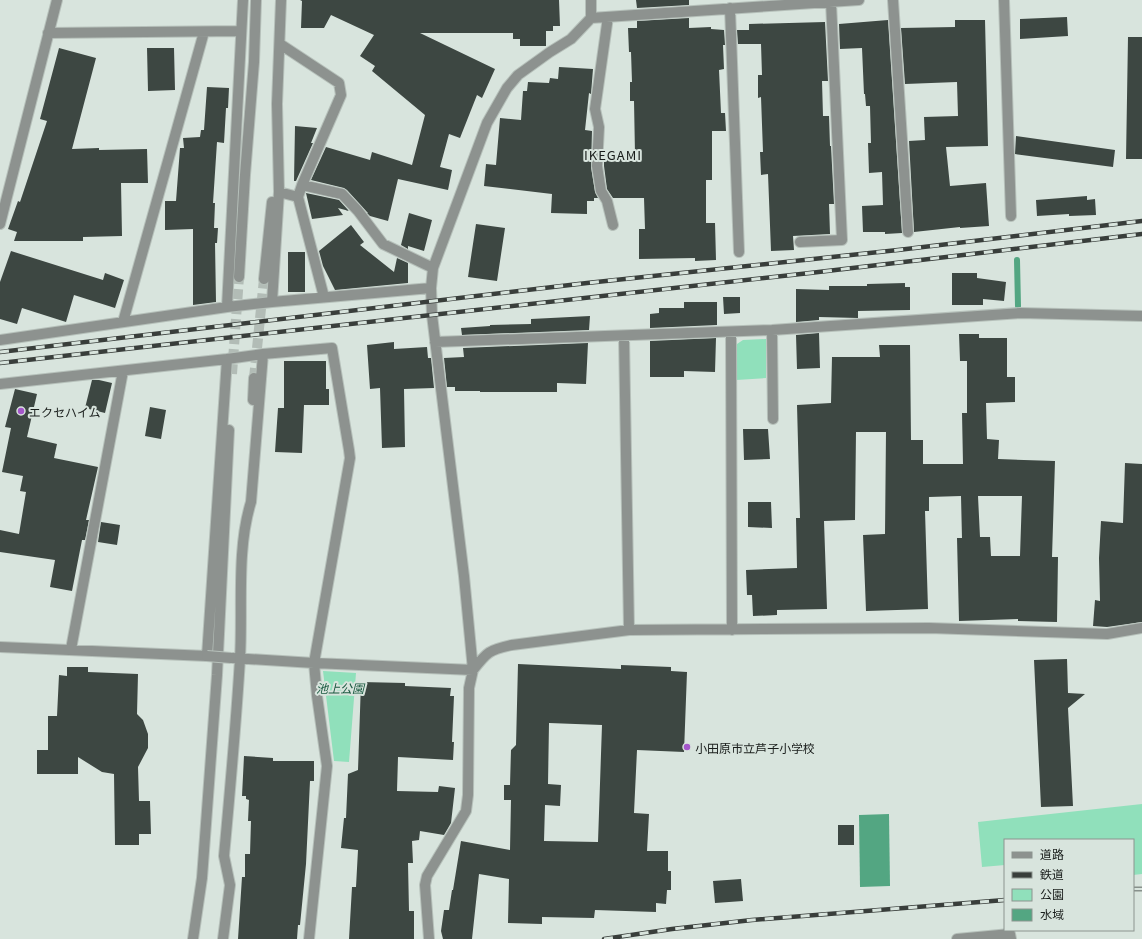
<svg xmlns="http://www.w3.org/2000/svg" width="1142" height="939" viewBox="0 0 1142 939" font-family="Georgia,'Noto Sans JP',serif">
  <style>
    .green { fill: #90e0bb }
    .water { fill: #53a682 }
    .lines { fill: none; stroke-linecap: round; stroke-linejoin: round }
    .stream { stroke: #53a682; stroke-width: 6 }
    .building { fill: #3d4742; fill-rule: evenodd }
    .minor-tunnel { stroke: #b2bcb6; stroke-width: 10; stroke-dasharray: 10 5; stroke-linecap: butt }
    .minor-casing { stroke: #b6c0ba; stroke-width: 12 }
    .minor { stroke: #8d928f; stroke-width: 10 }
    .rail-casing { stroke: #393e3b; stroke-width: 4.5 }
    .rail { stroke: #d8e4dd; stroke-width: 3; stroke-dasharray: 9; stroke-linecap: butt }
    .minor-bridge-casing { stroke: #b6c0ba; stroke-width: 12; stroke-linecap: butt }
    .minor-bridge { stroke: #8d928f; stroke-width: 10 }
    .poi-dot { fill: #a457ca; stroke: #d8e4dd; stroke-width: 1.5 }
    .labels { text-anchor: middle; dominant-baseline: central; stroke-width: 4; stroke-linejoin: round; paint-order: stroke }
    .poi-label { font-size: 12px; fill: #191d1b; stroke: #d8e4dd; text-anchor: start }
    .park-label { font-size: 12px; font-style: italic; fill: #18583f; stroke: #d8e4dd }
    .neighbourhood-label { font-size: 13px; letter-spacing: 1px; fill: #191d1b; stroke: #d8e4dd }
  </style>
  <rect width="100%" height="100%" fill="#d8e4dd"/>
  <path class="green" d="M766,339V378L736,380L737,344L743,340Z
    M323,671L356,673L349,762L334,761Z
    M1142,804V874L1133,875V840H1005V865L982,867L978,822Z"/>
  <path class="water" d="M889,814L890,886L860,887L859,815Z"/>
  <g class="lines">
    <path class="stream" d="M1017,260L1018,306"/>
  </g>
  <path class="building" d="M300,0H559L560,26H553V31H546V46H520V39H513V33H420L495,69L482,98L477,95L460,138L449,134L440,167L452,170L448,190L398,179L388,221L370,216L367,213L368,212H367L347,190L344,188L311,180L326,147L370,160L372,152L412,165L425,115L372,71L375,66L360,56L374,35L331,15L324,28H301L302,1Z
    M636,0H689V5L637,8Z
    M1067,17L1068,36L1020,39V19Z
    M689,18V28L711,27V29L724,30L725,45H723L724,69L719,70L721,113H725L726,131H712V180H706V223H715L716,260L695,261V258L639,259V229H645L644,198H613L607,189L604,166V156L635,154L634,101H630V82H632L631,52H629L628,28H637V21Z
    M888,20L902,233L885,234V232H863L862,206L883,205L882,172L869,173L868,143H871L870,106H866L865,94H864L862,48L840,49L839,24Z
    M955,20H985L988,146L946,147L950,186L986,183L989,226L960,228V227L914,232L909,141L925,140L924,117L958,116L957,82L905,84L901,28L955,27Z
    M825,22L828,81H822L823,116H829L830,146H831L834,204H829L830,234L793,236L794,250L771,251L768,174L761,175L760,152H763L761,97L758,98V75H762L761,44H738L737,30H749V24Z
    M1128,37H1142V159H1126Z
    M59,48L96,58L72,149L99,148V150L147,149L148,183H121L122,236L83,237V241H14L17,232L8,229L18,201L20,202L47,121L40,119Z
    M147,48H174L175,90L148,91Z
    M559,67L593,69L591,94L589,93L585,130L592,131L591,167L595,192L598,198H594V201H587V214L551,213L552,194L484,186L486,164L496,165L500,118L521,120L523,91H527L528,82L549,83L550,78L558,79Z
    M207,87L229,88L228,108H226L224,143L217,142L213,203H215L214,228H218L217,243H215L216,302L193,305V229L165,230V201H176L180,148H184L183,138L200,137L201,130H204Z
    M295,126L317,128L311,143H313L296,181H294Z
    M1016,136L1115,150L1113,167L1015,154Z
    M306,193L339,200L349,211L338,208L343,215L312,219Z
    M1087,196V200L1095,199L1096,215L1069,216V214L1037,216L1036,200Z
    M409,213L432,220L424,251L408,246V249L401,245Z
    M476,224L505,228L497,281L468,277Z
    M351,225L364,242L360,245L394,272L397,258L408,263V283L335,290L323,266L319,251Z
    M11,251L103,280L105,273L124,280L115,308L74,295L66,322L22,308L17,324L0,319V282Z
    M288,252H305V292H288Z
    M952,273H977V278L1006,282L1004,301L983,299V305H952Z
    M905,283V287H910V310L858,311V318L819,317V320L796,322V289L829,290V286H867V284Z
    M723,297H740V313L724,314Z
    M684,302H717V325L650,328V314L659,313V308H684Z
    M590,316L589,330L462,335L461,328L490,326V325L531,324V319Z
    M819,333L820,368L797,369L796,335Z
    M959,334H979V338H1007V377H1015V402L986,403L987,439L999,440L998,459L1055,461L1052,557H1058L1057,622L1018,621V619L959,621L957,538H962L961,496L929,497V511H925L928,609L866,611L863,535L885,534L886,432H856L855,520L824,521L827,609L777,610V615L753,616L752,595H747L746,570L797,568L796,518H800L797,405L831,403L832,357H880L879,345H910L911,440H923V464H963L962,413H967V361H960ZM978,496H1022L1020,556H991L990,537H980Z
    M716,338L715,372L684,371V377H650V341Z
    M394,342V349L427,347L428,358H431L434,388L404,389L405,447L382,448L380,388L370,389L367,345Z
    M588,343L586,384L557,383V392H480V391H455V387H447L444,358L464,357L463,348Z
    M284,361H326V389H329V405H304L302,453L275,452L278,408H284Z
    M92,380H99L112,383L105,413L85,408Z
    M15,389L37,394L27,437L57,444L54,458L98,467L86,520H89L85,540H82L72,591L50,587L55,560L0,552V530L19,534L26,492L20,491L23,476L2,472L11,428L5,427Z
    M150,407L166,410L161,439L145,436Z
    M743,429H768L770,459L744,460Z
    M1125,463L1142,464V622L1107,627L1093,626L1095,600L1100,601L1099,558L1101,521L1123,523Z
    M748,502H771L772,528L748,527Z
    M101,522L120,525L117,545L98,542Z
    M1067,659L1068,693L1085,694L1068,708L1073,806L1041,807L1034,660Z
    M518,664L621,669V665L671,667V671L687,672L684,752L637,750L634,813L649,814L647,851H668V871H671V890H667L666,904L656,903V912L595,910L594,918L542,917V924L508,923L509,879L479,874L472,939H443L441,931L444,910H449L452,890H453L461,841L510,850L511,800H504V785H510L511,750L516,745ZM549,723L602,725L598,842L544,841L545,805L560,806L561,785L548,784Z
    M67,667H88V672L138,674L137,714L143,720L148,734V748L138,767L139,801H150L151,834H139V845H115L114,774L102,772L78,757V774H37V750H48V716H57L59,675L67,676Z
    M361,682L405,683V686L451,688L450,696H454L452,742H454L453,760L398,757L397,791L438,792L439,786L455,788L451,823L444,835L420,831L419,840L412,841L413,863H408L409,911H414V939H349L352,887H356L358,850L341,848L344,818H346L348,774L358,770Z
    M244,756L273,758V761H314V781H310L306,864L300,925H298L297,939H238L242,877H245V854H250L251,821H248L249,800L246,799V796H242Z
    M838,825H854V845H838Z
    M741,879L743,901L715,903L713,881Z"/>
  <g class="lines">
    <path class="minor-tunnel" d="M232,374L239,277
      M254,378L264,279"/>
    <defs>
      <path id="minor" d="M591,0V18
        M893,0L908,232
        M1004,0L1011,216
        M730,8L739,252
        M608,17L595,109L599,127L597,166L601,191L607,201L613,225
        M48,33L241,31
        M280,44L339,83L341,95L302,185L298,197
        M302,185L342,194L358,211L383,244L433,268
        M279,192L298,197L324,297
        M0,224L57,0
        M800,242L842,240L831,2
        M239,277L245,175L254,62L256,0
        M264,279L272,202
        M272,302L431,288
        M227,307L243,0
        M123,322L204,32
        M772,330L773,419
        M731,332L732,630
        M624,336L629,630
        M0,340L227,307L272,302L279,192L277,104L281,0
        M435,342L772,330L1020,313L1142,316
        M263,354L332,348L349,450L350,458L314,663L317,696L327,766L309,939
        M0,384L227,359
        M253,400L254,378
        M0,647L207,656L227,359L263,354L251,502C236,550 243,609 240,659C236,725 230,791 224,856L230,885L223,939
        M71,649L123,371
        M233,658L314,663L473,670C487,652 489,650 512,645L629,630L929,628L1107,634L1142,628
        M193,939L202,878L217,675L229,430
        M429,939L425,885L427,876L466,811L468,795L469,688L473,670L464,576L432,315L431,288L433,268L487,123L507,88L518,75L550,52L571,39L591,18L859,0
        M957,939L1010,934L1011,939"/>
    </defs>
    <use href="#minor" class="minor-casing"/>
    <use href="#minor" class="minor"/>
    <defs>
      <path id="rail" d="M0,352L587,283L898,250L1142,221
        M0,363L810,273L1142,234
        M1133,889H1142
        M604,939L672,929L752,920L1005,900"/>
    </defs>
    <use href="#rail" class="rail-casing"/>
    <use href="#rail" class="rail"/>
    <defs>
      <path id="minor-bridge" d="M207,656L231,658"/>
    </defs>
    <use href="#minor-bridge" class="minor-bridge-casing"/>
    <use href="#minor-bridge" class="minor-bridge"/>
  </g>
  <g class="poi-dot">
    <circle cx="21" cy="411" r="4"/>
    <circle cx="687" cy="747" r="4"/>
  </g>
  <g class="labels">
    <g class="poi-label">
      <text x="29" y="411">エクセハイム</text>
      <text x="695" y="747">小田原市立芦子小学校</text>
    </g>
    <g class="park-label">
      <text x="340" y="687">池上公園</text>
    </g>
    <g class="neighbourhood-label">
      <text x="613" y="154">IKEGAMI</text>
    </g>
  </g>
  <rect x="1004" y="839" width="130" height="92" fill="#d8e4dd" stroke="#8c948f"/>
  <rect x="1012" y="852" width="20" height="6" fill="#8d928f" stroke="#8c948f"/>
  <text x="1040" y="859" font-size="12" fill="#191d1b">道路</text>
  <rect x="1012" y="872" width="20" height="6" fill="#393e3b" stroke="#8c948f"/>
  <text x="1040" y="879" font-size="12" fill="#191d1b">鉄道</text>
  <rect x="1012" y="889" width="20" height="12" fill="#90e0bb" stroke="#8c948f"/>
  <text x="1040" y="899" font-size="12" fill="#191d1b">公園</text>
  <rect x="1012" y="909" width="20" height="12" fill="#53a682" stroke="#8c948f"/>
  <text x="1040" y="919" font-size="12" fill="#191d1b">水域</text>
</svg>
